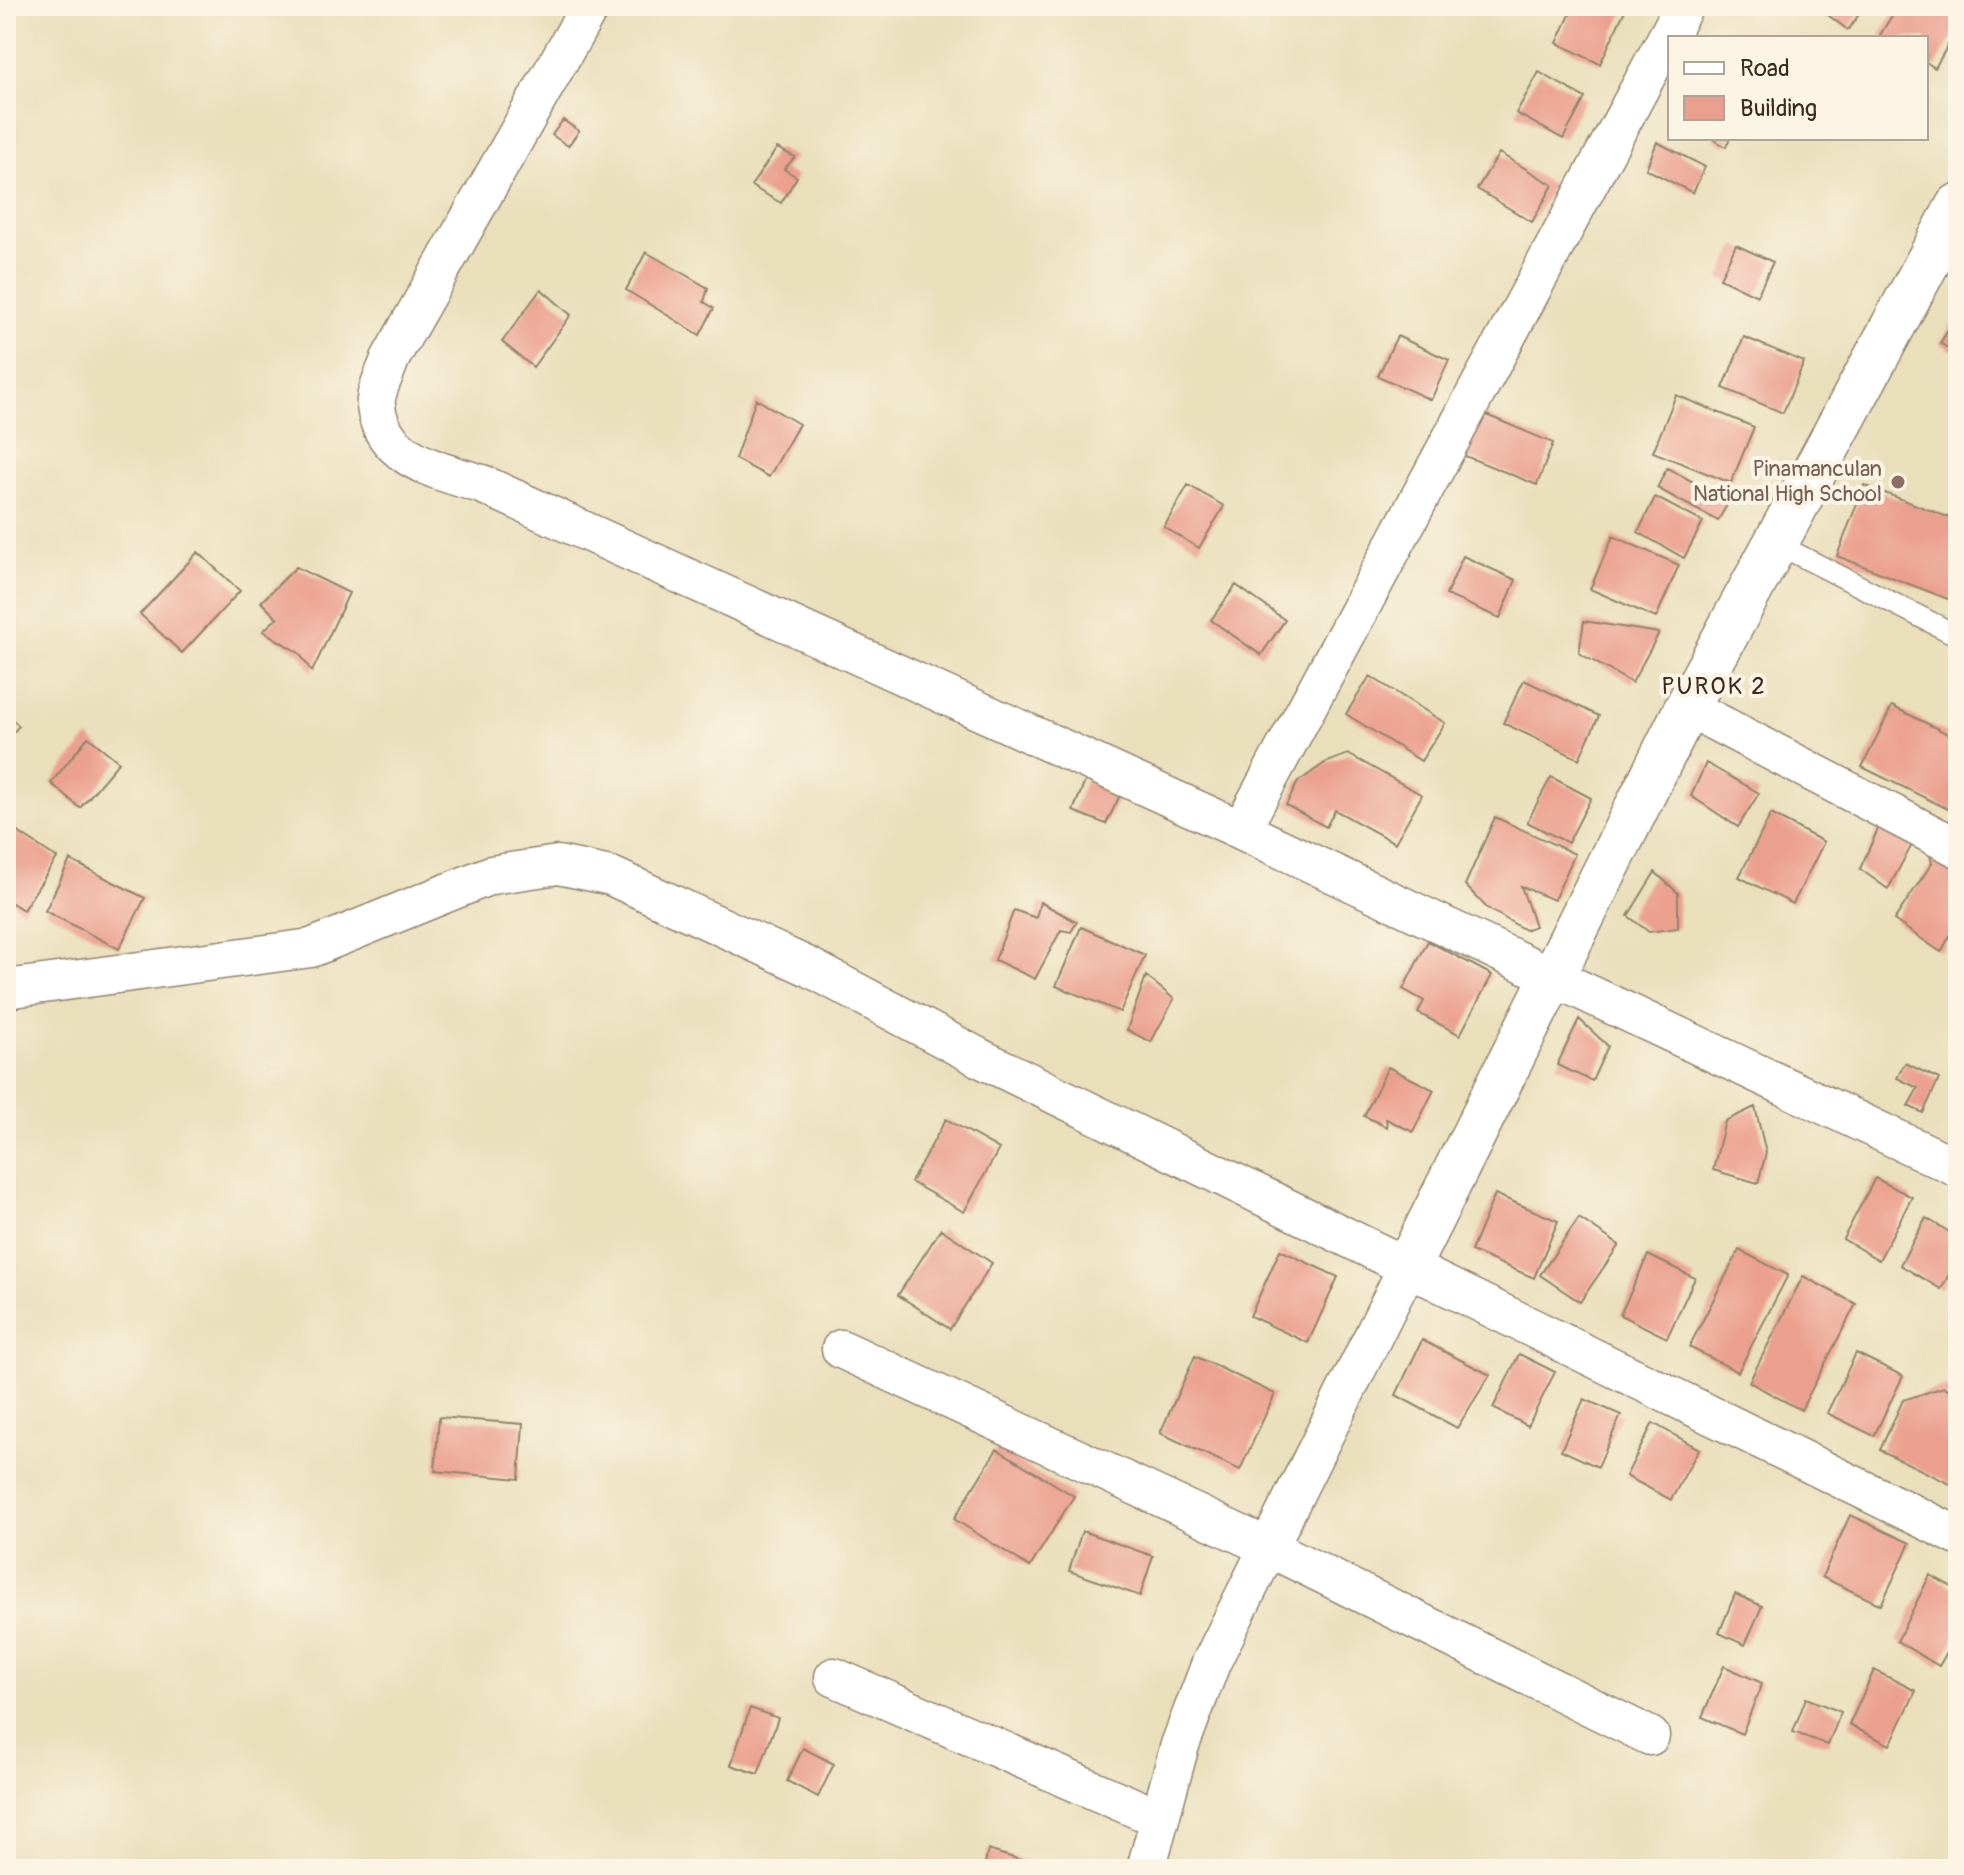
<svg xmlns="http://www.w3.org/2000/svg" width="1964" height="1875" viewBox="0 0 1964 1875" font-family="Pangolin,sans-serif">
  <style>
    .building { fill: #eba08f }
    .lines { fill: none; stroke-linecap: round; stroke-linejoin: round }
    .lane-casing { stroke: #92846c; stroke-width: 23 }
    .street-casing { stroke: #92846c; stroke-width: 41 }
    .secondary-casing { stroke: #92846c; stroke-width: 47 }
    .lane { stroke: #fff; stroke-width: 20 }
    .street { stroke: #fff; stroke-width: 38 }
    .secondary { stroke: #fff; stroke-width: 44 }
    .education-dot { fill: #8d6e63; stroke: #fcf5e5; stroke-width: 3 }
    .labels { text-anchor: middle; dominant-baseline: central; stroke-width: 8; stroke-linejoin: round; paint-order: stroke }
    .education-label { font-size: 22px; fill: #785e54; stroke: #fcf5e5; text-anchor: end }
    .neighbourhood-label { font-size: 24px; letter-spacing: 2px; fill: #3b2a1e; stroke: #fcf5e5 }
  </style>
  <rect width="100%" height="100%" fill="#fcf5e5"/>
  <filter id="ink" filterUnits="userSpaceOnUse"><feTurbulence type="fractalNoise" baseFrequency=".0125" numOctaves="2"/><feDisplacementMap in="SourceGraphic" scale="16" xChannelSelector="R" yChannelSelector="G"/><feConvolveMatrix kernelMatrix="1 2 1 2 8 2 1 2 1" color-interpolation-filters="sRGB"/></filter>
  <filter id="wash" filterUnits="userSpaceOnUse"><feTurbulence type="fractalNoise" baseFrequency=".006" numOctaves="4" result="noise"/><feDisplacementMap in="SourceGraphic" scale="32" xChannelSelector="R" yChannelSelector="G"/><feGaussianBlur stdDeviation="1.8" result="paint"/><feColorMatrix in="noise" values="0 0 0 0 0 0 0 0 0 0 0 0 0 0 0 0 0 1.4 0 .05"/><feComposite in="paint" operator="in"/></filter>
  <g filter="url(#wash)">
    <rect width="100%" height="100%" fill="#e9dfbb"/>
    <g id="blocks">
      <path class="building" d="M1574,6H1627L1600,64L1557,43Z
        M1816,6H1865L1848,30Z
        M1898,6H1939L1958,18V27L1935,68L1926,62V38H1886L1880,35Z
        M1539,72L1585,98L1563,139L1516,113Z
        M563,120L579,131L568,146L552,135Z
        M1711,138H1730L1726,147Z
        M1657,142L1705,167L1693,193L1646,169Z
        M777,148L795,157L784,169L797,177L781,203L751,186Z
        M1499,153L1553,185L1532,222L1477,189Z
        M1736,245L1773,262L1757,296L1720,278Z
        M646,252L708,288L704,302L714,308L700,335L626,290Z
        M541,289L571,315L533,367L502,342Z
        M1958,315V354L1940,343Z
        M1397,336L1449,360L1431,400L1378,376Z
        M1744,337L1804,362L1783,413L1723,388Z
        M1676,395L1754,427L1731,483L1653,452Z
        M756,399L799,424L769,477L735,459Z
        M1477,411L1553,443L1537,485L1460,454Z
        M1667,468L1729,501L1718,521L1657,488Z
        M1188,485L1224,506L1199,548L1164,527Z
        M1864,485L1958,521V603L1837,556Z
        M1655,497L1703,522L1684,558L1638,532Z
        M1613,536L1679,565L1656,618L1590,589Z
        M198,552L240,591L182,653L140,614Z
        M1463,556L1516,580L1500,618L1446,595Z
        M296,567L349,593L312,672L299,653L263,631L277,618L261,602Z
        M1236,585L1285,620L1261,655L1211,620Z
        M1584,621L1659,633L1632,683L1579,653Z
        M1370,676L1445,723L1421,761L1346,714Z
        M1524,680L1599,716L1579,759L1503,723Z
        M1892,706L1958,739V814L1862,767Z
        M6,713L19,726L6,740Z
        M88,737L119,762L80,808L51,783Z
        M1348,754L1422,795L1395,843L1335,810L1326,827L1286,805L1298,782L1325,763Z
        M1706,763L1759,793L1738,827L1691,796Z
        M1551,777L1591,798L1568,843L1527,822Z
        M1086,779L1121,793L1106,824L1073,811Z
        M1771,814L1824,842L1793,904L1739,877Z
        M1495,817L1575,854L1554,900L1521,886L1535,926L1525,930L1487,908L1465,885Z
        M1881,822L1914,841L1888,889L1860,869Z
        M12,828L57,858L23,910L6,899V837Z
        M1927,843L1958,862V921L1941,952L1894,920L1932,863Z
        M70,860L145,898L119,949L45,911Z
        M1655,872L1678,893V928L1649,932L1628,916Z
        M1040,902L1077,922L1071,932L1061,930L1035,979L995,960L1014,910L1036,918Z
        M1081,927L1145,955L1120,1012L1056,986Z
        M1428,941L1492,975L1460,1035L1418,1013L1424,1001L1403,989Z
        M1146,976L1174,999L1151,1042L1127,1030Z
        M1579,1019L1608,1046L1592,1081L1557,1065Z
        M1905,1063L1939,1079L1923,1113L1908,1106L1918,1088L1897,1078Z
        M1388,1067L1434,1090L1413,1132L1386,1119L1387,1127L1364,1116Z
        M1755,1107L1766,1153L1758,1183L1713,1170L1725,1121Z
        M946,1119L999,1149L964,1212L911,1182Z
        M1875,1178L1912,1197L1879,1260L1843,1239Z
        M1495,1194L1558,1221L1534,1278L1471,1251Z
        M1579,1218L1619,1245L1580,1302L1540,1275Z
        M1926,1218L1958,1237V1259L1941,1289L1900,1265Z
        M941,1229L992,1263L950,1329L898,1295Z
        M1280,1250L1338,1277L1308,1343L1250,1316Z
        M1739,1250L1788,1275L1738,1372L1689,1347Z
        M1648,1255L1695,1278L1667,1338L1620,1315Z
        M1803,1276L1856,1304L1801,1410L1749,1382Z
        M1422,1340L1490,1375L1457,1428L1396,1395Z
        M1856,1353L1903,1376L1874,1436L1827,1413Z
        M1519,1354L1555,1372L1528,1426L1493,1408Z
        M1195,1356L1275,1394L1240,1470L1160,1433Z
        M1944,1387L1958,1394L1956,1487L1880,1450L1903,1400Z
        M1584,1399L1621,1415L1598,1467L1561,1450Z
        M439,1417L523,1424L519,1479L435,1471Z
        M1653,1423L1699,1449L1671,1500L1626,1476Z
        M997,1449L1074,1496L1030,1567L954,1519Z
        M1850,1515L1910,1543L1881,1605L1822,1577Z
        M1082,1531L1153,1556L1140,1596L1069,1571Z
        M1930,1575L1958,1590V1633L1939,1666L1897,1641Z
        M1735,1594L1762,1606L1745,1645L1719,1633Z
        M1724,1666L1762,1683L1742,1734L1702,1717Z
        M1874,1670L1916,1691L1890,1745L1849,1725Z
        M1806,1698L1841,1712L1828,1745L1793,1732Z
        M750,1708L778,1718L758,1774L731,1765Z
        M803,1748L834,1764L818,1797L787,1781Z
        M988,1850L1046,1868V1869H984Z"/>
    </g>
  </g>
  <g filter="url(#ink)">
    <use href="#blocks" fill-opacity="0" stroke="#92846c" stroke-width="2"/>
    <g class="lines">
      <defs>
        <path id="lane" d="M1777,544L1958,636"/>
        <path id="street" d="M590,6L390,359C386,372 374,393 376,406C382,461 442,471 484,485L1241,830L1958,1168
          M1687,707L1958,848
          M1241,830L1684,6
          M6,989L311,948L491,875L558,865L611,876L809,967L980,1058L1958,1536
          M841,1349L1270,1548L1650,1736
          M834,1677L1160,1819
          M1146,1869L1180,1745L1211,1663L1407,1268"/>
        <path id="secondary" d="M1407,1268L1687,707L1958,206"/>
      </defs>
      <use href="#lane" class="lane-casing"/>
      <use href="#street" class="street-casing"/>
      <use href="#secondary" class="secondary-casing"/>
      <use href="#lane" class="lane"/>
      <use href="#street" class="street"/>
      <use href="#secondary" class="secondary"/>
    </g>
  </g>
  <circle class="education-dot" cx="1898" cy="482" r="8"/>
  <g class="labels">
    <g class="education-label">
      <text x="1882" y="469">Pinamanculan<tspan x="1882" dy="25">National High School</tspan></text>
    </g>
    <g class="neighbourhood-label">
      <text x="1714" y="686">PUROK 2</text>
    </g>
  </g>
  <rect width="1964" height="1875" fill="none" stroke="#fcf5e5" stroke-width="32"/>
  <rect x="1668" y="36" width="260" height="104" fill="#fcf5e5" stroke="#afa495" stroke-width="2"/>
  <rect x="1684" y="62" width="40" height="12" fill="#ffffff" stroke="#afa495" stroke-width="2"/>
  <text x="1740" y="76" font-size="24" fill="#3b2a1e">Road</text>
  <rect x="1684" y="96" width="40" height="24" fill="#eba08f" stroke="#afa495" stroke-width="2"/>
  <text x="1740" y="116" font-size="24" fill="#3b2a1e">Building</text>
</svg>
